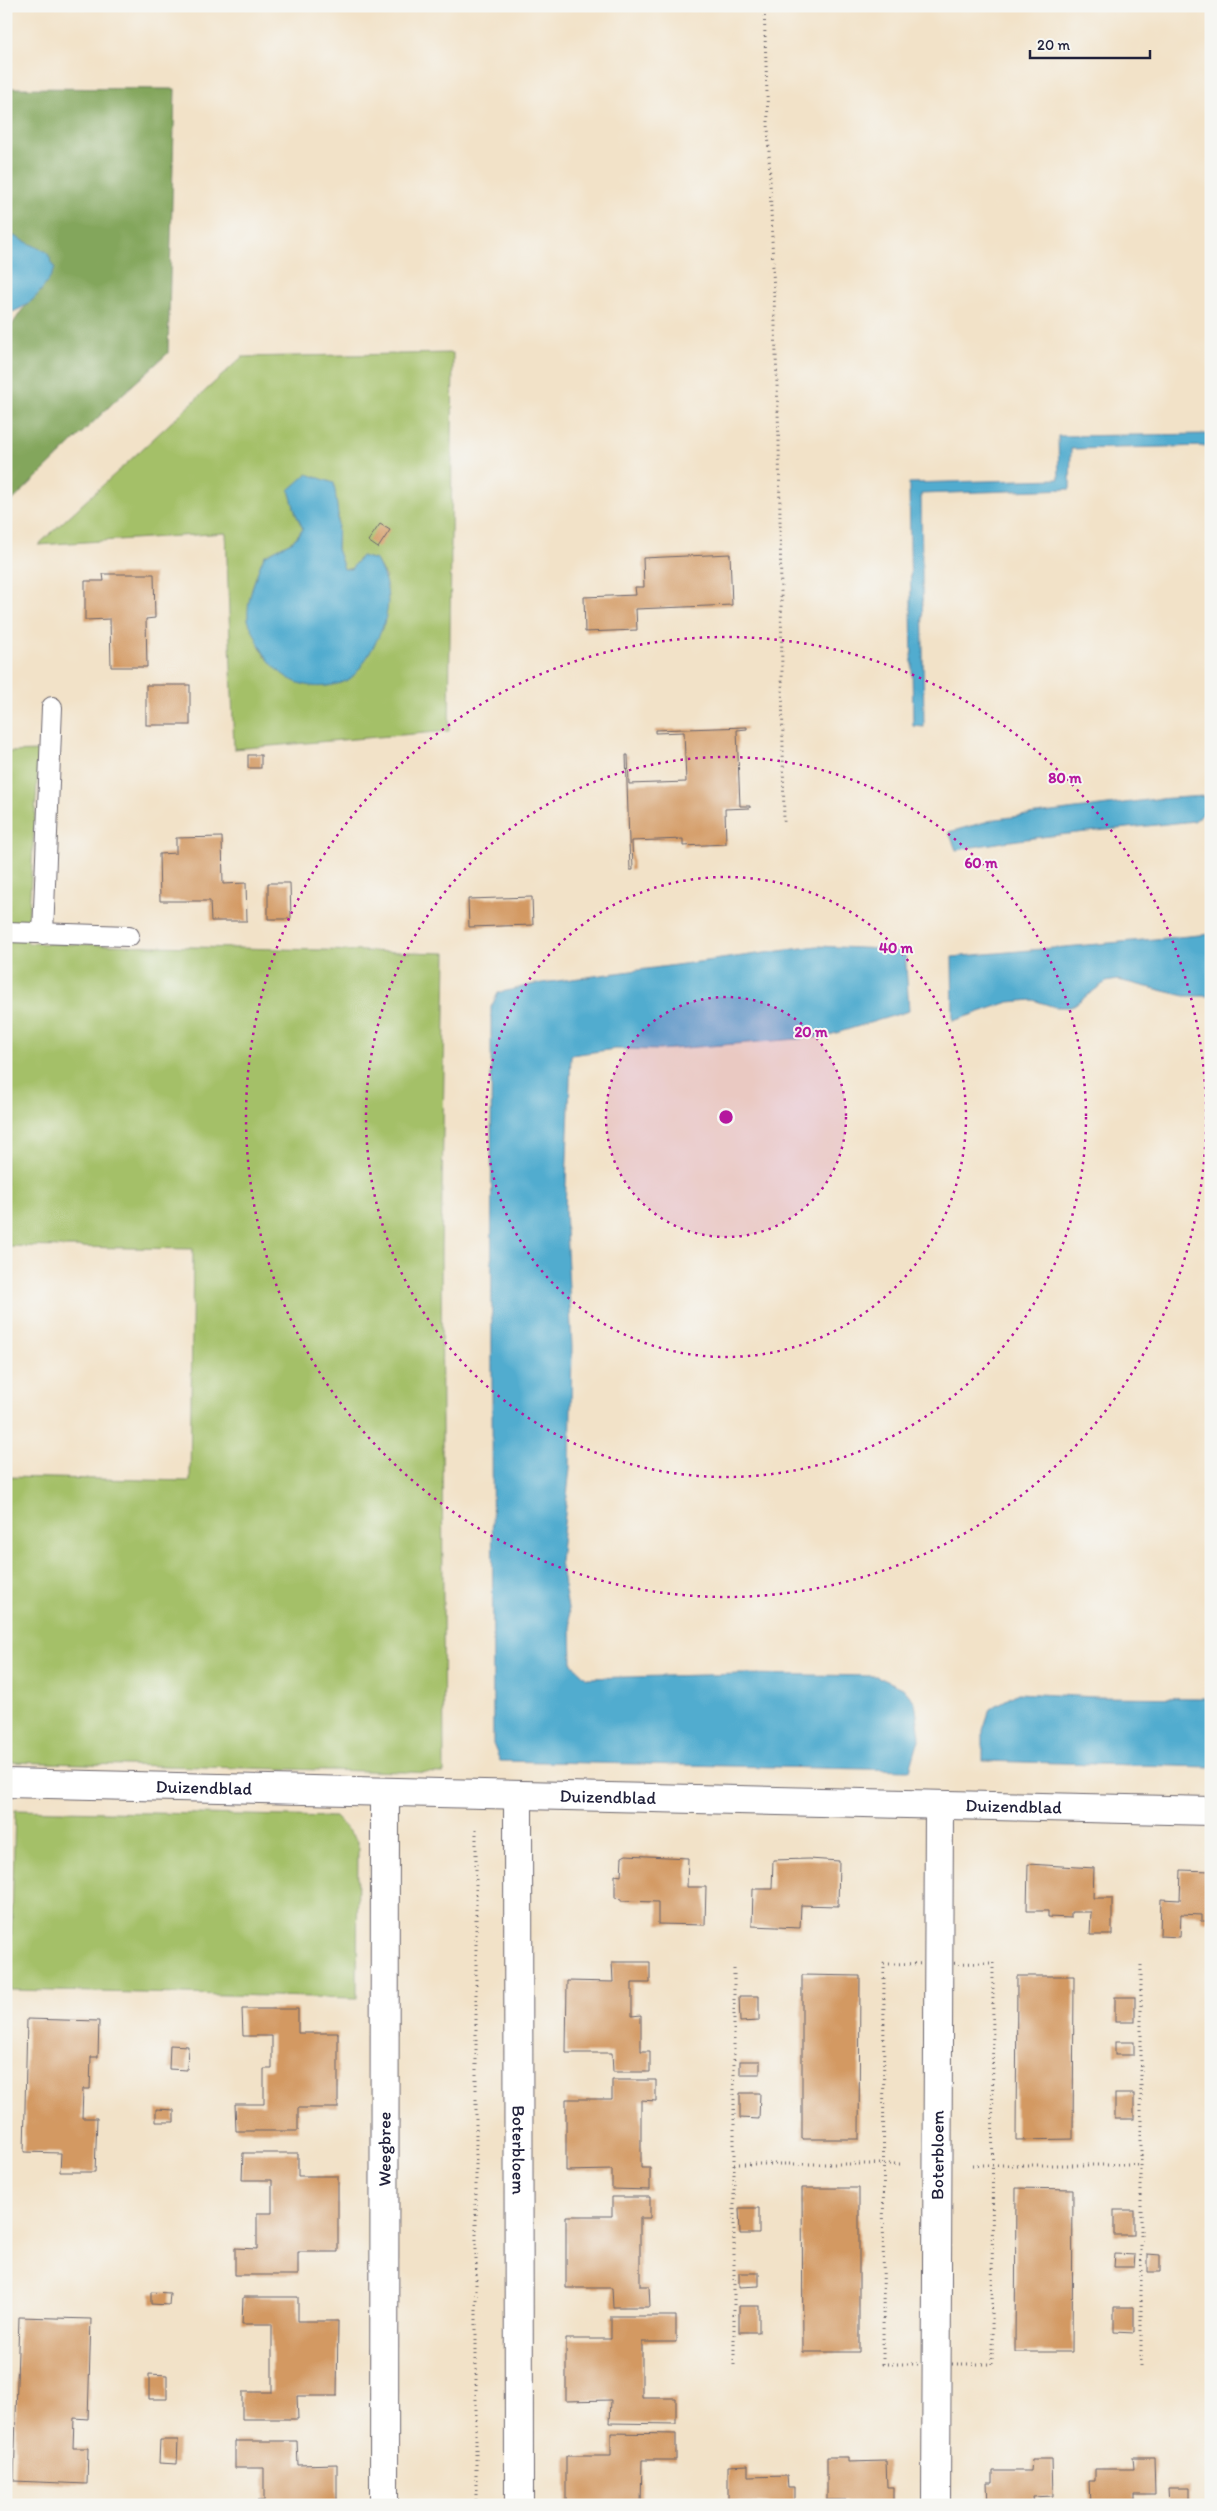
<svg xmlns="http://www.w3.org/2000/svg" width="1217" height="2511" font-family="Itim,sans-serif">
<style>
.green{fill:#a4c067;stroke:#637151;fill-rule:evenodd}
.forest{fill:#83a65c;stroke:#52644c}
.water{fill:#51accf;stroke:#3a6785}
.building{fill:#d39962}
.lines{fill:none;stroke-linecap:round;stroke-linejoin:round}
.service-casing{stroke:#6b656c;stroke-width:22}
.minor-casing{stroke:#6b656c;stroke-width:30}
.path{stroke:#6b656c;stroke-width:3;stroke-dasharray:1 4;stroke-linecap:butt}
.service{stroke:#fff;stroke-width:20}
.minor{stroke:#fff;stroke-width:28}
.ring{fill:none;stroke:#b5179e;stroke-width:2.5;stroke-dasharray:2.5 5}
.labels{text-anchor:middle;stroke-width:4;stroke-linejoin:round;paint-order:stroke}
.street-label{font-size:18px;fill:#22223b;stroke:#f6f6f2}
.centre{fill:#b5179e;stroke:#f6f6f2;stroke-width:2.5}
.ring-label{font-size:15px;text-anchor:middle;font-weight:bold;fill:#b5179e;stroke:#f6f6f2;stroke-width:4;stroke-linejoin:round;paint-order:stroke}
</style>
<rect width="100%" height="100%" fill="#f6f6f2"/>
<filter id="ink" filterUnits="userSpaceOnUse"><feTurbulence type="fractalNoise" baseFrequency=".02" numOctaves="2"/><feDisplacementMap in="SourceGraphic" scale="10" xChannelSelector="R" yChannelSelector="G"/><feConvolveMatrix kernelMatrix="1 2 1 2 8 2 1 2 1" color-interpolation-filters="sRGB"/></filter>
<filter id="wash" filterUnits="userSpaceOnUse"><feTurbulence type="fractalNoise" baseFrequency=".0096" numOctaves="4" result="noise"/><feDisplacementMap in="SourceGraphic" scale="20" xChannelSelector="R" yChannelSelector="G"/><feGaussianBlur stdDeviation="1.12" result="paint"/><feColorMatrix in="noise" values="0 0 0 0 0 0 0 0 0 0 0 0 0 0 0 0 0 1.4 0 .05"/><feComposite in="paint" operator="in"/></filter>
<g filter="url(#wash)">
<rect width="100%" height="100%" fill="#f2e2c8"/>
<g class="green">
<path d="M453 353 449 731 234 749 226 533 38 545 242 357ZM296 514H338L337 549 344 569H351L361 556 376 560 386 578 265 657 248 619 253 585 264 556 293 541 303 529Z"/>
<polygon points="39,751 27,943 446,953 441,1251 444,1773 6,1762 6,1477 190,1481 193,1249 6,1246 6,752"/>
<polygon points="15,1810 335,1817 358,1841 357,1998 10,1990"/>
</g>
<polygon class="forest" points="6,88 175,89 168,353 114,402 6,507 6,329 10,328 22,310 42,290 14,236 6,238"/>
<g class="water">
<path d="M14 236 47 252 55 269C42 291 32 307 6 314V238Z"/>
<polygon points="1211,434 1211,446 1071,449 1070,489 921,494 924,727 913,726 909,483 1059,479 1058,436"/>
<path d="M307 474 334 483 338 514 337 549 344 569H351L361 556 376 560C397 597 388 624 366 659 361 667 354 678 346 681 306 697 273 677 257 640 255 634 249 625 248 619 246 600 257 573 264 556L293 541 303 529 296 514 289 490Z"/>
<path d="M1205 796C1206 809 1206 814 1194 821 1115 830 1034 835 956 850L949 832 996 819 1156 799Z"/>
<polygon points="1211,934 1211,996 1185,996 1118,980 1106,982 1071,1007 1055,1007 1033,1000 1009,1002 953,1021 952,957"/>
<polygon points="817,946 905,950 909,1011 823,1037 659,1050 615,1049 571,1055 565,1210 572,1347 570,1468 560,1561 571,1627 572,1664 587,1678 741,1674 876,1676 903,1688 915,1702 920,1736 910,1770 500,1761 493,1744 491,1007 498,993 535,984"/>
<polygon points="1018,1693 1096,1697 1211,1698 1211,1767 983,1761 983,1730 990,1709"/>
</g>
<g id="blocks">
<g class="building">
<polygon points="380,524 390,530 378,548 368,541"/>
<polygon points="730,554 732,605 636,609 637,630 585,632 584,597 636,595 635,587 644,587 643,558"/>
<polygon points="103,574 154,574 155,618 146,619 147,667 111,667 110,619 85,620 85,581 104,581"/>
<rect x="146" y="685" width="44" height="40"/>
<polygon points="747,727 747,729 737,730 740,806 750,806 750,808 725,809 726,844 683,846 683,839 632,841 633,870 630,870 626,755 628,755 629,784 686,782 684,732 655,733 655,730"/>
<rect x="248" y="755" width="13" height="13"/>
<polygon points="222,837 223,884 246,883 247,921 211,921 210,901 160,901 159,854 176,853 176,838"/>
<polygon points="268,883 290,883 291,919 268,919"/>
<polygon points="532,897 533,925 469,927 468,899"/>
<polygon points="626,1855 688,1858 687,1887 706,1887 705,1925 658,1924 658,1902 621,1901 621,1899 615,1898 615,1875 621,1876 622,1857"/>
<polygon points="809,1859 839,1861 838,1906 801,1905 800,1928 752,1926 753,1889 772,1889 773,1860"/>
<polygon points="1028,1864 1094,1868 1093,1898 1112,1898 1112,1935 1090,1935 1091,1912 1071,1912 1071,1918 1048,1917 1048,1911 1027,1911"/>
<polygon points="1181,1870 1211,1871 1211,1921 1201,1921 1201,1915 1181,1914 1180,1937 1160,1936 1161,1899 1180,1900"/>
<polygon points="612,1962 650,1962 650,1983 632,1983 632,2016 641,2015 641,2051 650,2051 650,2072 613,2072 612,2053 566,2053 567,1981 613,1982"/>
<polygon points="802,1975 860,1976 859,2139 802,2139"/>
<polygon points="1017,1976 1074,1976 1073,2139 1016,2140"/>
<polygon points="739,1996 759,1996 759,2021 740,2022"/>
<rect x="1115" y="1997" width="20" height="25"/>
<polygon points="242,2009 298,2009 298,2033 338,2033 338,2108 298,2108 298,2131 236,2131 235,2104 264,2104 264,2069 272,2069 272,2036 243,2036"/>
<polygon points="27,2019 99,2021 98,2057 91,2057 90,2089 83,2089 82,2118 97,2118 95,2172 60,2172 61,2153 24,2152"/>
<rect x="1115" y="2042" width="19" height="13"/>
<polygon points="170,2045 188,2046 187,2070 169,2069"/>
<rect x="740" y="2061" width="20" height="13"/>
<polygon points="612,2080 656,2080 656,2101 641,2100 641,2168 650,2168 650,2190 612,2189 612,2170 566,2171 566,2099 612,2099"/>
<polygon points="740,2093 760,2093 759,2119 740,2118"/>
<rect x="1115" y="2094" width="19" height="25"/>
<polygon points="156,2109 174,2110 174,2122 156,2122"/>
<polygon points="243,2153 298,2153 298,2176 338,2176 338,2252 298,2252 298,2275 235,2275 235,2248 257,2249 257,2213 272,2213 272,2180 242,2180"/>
<polygon points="802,2188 859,2188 859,2352 803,2352"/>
<polygon points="1016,2188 1073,2189 1072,2352 1015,2352"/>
<polygon points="612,2197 650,2197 650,2218 640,2218 640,2286 649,2286 650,2307 613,2307 612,2288 566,2288 566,2216 612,2216"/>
<polygon points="739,2208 759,2208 759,2234 740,2234"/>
<rect x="1114" y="2210" width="20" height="25"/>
<polygon points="1115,2254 1135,2255 1134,2267 1114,2267"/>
<polygon points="1148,2254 1160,2255 1160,2272 1148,2272"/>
<polygon points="739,2273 759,2273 759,2286 739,2287"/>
<polygon points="151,2292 170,2293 169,2305 151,2304"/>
<polygon points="243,2297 298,2297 298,2321 338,2321 337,2396 297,2396 298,2419 242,2419 242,2392 272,2392 272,2324 242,2324"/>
<rect x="739" y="2306" width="20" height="26"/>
<polygon points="1114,2307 1134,2307 1134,2333 1114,2332"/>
<polygon points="611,2316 676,2316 676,2342 642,2342 642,2398 676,2398 676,2424 610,2423 611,2400 566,2401 566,2339 611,2339"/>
<polygon points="19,2317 91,2319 88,2419 74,2418 73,2448 88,2448 87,2484 14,2481"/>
<polygon points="149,2374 167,2375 167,2399 149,2399"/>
<polygon points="611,2433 676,2434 676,2460 642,2460 641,2505 566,2505 566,2456 611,2456"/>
<polygon points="160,2440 178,2440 177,2464 159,2463"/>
<polygon points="235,2441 297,2441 298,2465 337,2464 337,2505 257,2505 257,2501 264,2501 264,2468 235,2468"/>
<polygon points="827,2457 848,2457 848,2462 886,2461 887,2487 893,2487 893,2505 846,2505 846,2500 827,2500"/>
<polygon points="1133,2457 1154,2457 1155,2495 1135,2495 1135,2505 1090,2505 1089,2481 1095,2481 1095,2469 1134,2469"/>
<polygon points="1032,2459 1052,2459 1053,2496 1033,2497 1034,2505 988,2505 987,2483 993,2483 993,2471 1031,2471"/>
<polygon points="748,2465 748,2477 787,2476 788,2487 794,2487 794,2505 728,2502 728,2466"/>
<polygon points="1168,2488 1189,2488 1189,2505 1169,2505"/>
</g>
</g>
</g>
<g filter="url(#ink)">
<use href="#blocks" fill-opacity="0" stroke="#6b656c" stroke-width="1"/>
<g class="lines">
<g class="service-casing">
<g id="service">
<polyline points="6,932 129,936"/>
<polyline points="43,934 52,707"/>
</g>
</g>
<g class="minor-casing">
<g id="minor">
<path id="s1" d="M6 1783 1211 1811"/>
<path id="s2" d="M518 1795 519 2505"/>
<path id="s3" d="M384 2505 385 1792"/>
<path id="s4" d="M936 2505 939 1805"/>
</g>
</g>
<g class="path">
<polyline points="764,6 779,442 784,825"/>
<polyline points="476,1829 476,2505"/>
<polygon points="993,1963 992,2364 883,2364 884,1964"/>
<polyline points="734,2164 903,2164"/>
<polyline points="972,2165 1141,2165"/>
<polyline points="734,2365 734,1965"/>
<polyline points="1141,2366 1141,1963"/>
</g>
<use href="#service" class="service"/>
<use href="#minor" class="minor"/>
</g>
</g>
<circle cx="726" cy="1117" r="120" fill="#b5179e" fill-opacity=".12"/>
<g class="ring">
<circle cx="726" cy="1117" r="120"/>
<circle cx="726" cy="1117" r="240"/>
<circle cx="726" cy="1117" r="360"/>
<circle cx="726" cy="1117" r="480"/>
</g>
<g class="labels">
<g class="street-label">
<text dy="6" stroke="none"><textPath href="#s1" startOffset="198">Duizendblad</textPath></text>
<text dy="6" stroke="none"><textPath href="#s1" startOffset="602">Duizendblad</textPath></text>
<text dy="6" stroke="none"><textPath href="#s1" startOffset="1008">Duizendblad</textPath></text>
<text dy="6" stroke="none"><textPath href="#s3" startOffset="356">Weegbree</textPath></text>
<text dy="6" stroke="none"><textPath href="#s2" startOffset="355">Boterbloem</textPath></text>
<text dy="6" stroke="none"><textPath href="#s4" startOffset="350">Boterbloem</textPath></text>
</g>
</g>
<circle cx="726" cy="1117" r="8" class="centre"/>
<g class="ring-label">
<text x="1065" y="783">80 m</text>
<text x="981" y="868">60 m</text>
<text x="896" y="953">40 m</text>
<text x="811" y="1037">20 m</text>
</g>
<rect width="1217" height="2511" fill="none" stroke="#f6f6f2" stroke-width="25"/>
<path d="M1030 50v8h120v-8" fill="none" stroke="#22223b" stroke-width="2.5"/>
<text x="1037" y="50" font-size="15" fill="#22223b" stroke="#f6f6f2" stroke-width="4" paint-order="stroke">20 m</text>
</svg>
